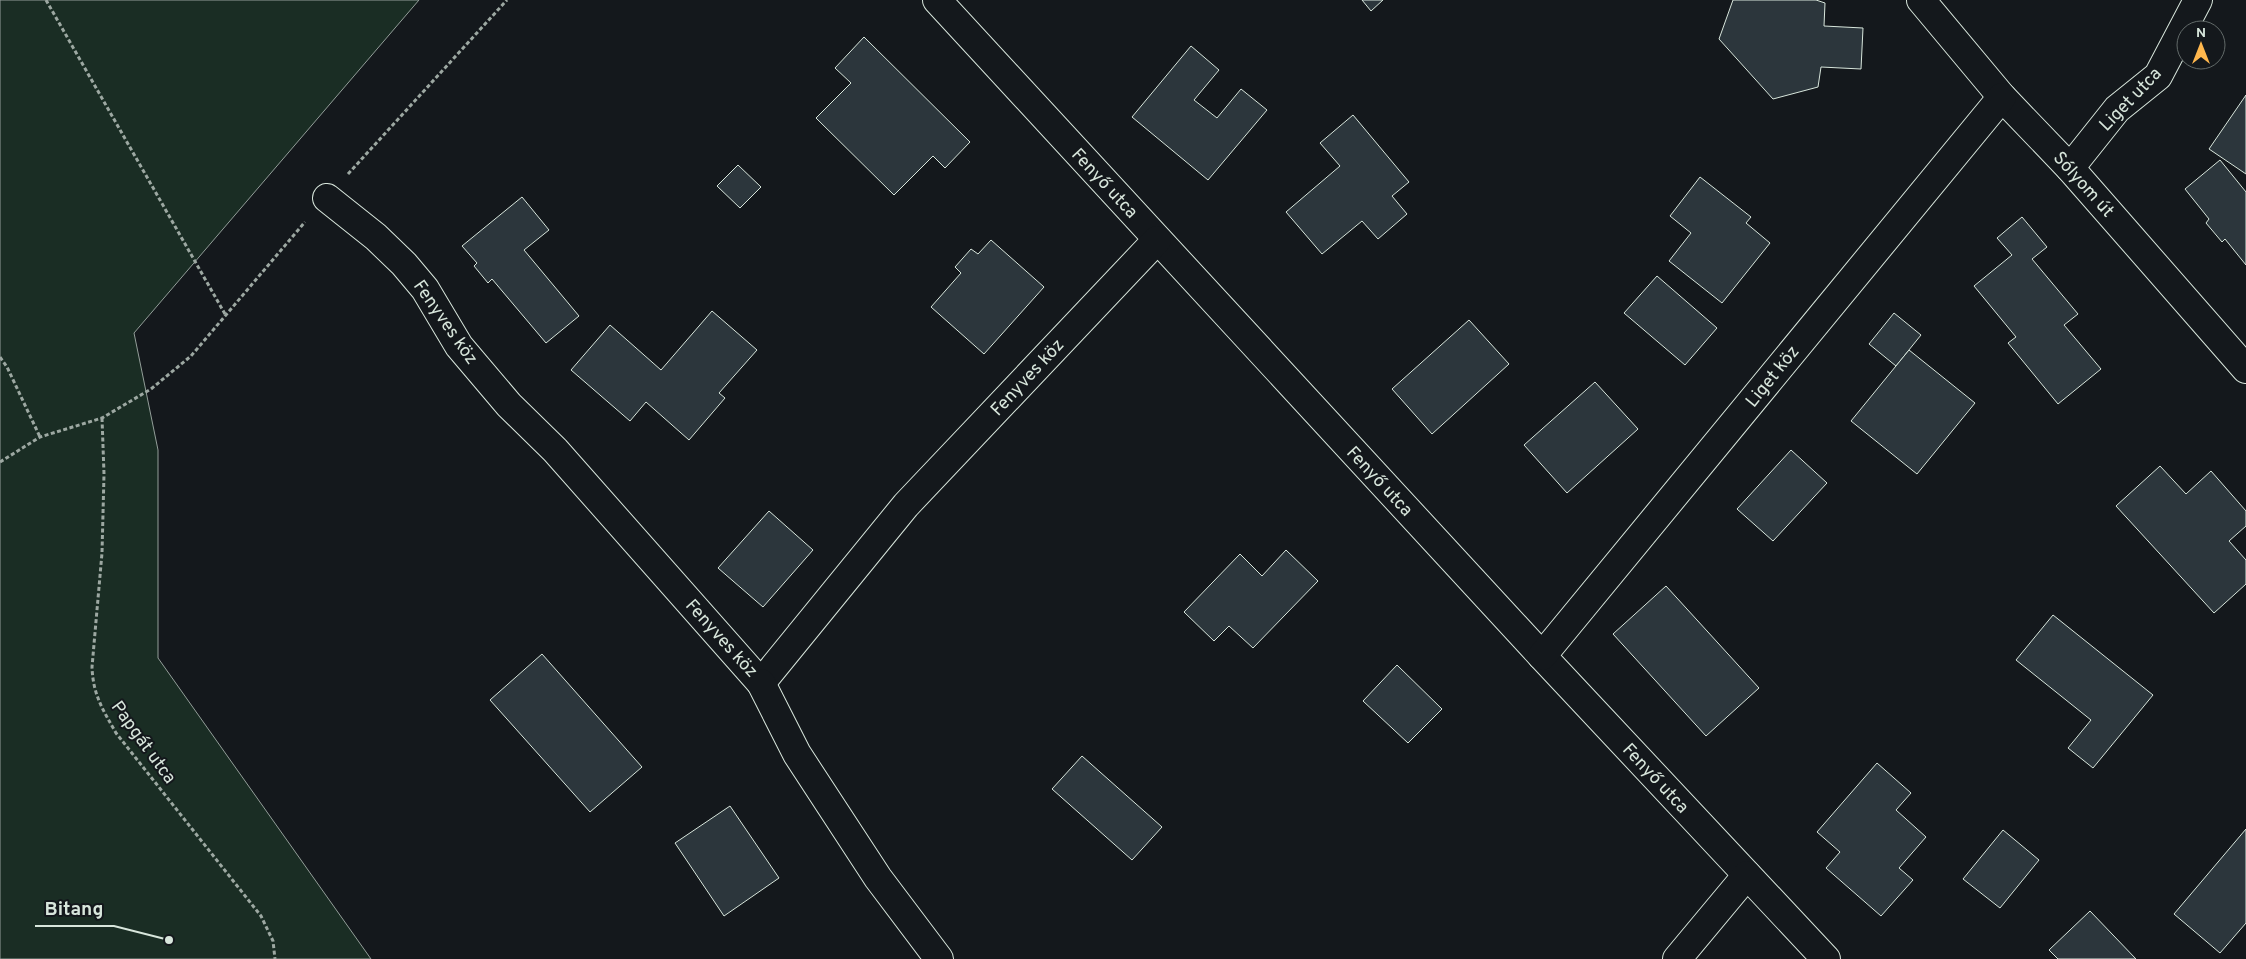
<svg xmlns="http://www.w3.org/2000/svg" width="2246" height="959" font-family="Overpass,sans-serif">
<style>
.green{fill:#1a2d24;stroke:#939e99}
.building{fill:#2c363c;stroke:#d8e6dc}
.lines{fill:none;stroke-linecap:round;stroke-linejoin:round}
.street-casing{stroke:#d8e6dc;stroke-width:30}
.path{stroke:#9da8a2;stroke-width:3;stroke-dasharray:4 2.5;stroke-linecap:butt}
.street{stroke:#14181c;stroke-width:28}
.labels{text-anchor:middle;stroke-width:4;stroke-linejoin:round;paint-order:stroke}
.street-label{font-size:18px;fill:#d8e6dc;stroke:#14181c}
.leader{fill:none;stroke:#d8e6dc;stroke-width:2}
.callout-dot{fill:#d8e6dc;stroke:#14181c;stroke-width:2}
.callout-label{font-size:19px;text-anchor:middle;font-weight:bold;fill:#d8e6dc;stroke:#14181c;stroke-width:4;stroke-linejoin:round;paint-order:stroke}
</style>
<rect width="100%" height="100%" fill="#14181c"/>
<polygon class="green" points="0,0 419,0 134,333 158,450 158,658 371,959 0,959"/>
<g class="building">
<polygon points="1362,0 1383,0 1371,11"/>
<polygon points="1733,0 1816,0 1825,3 1824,26 1863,28 1861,69 1821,67 1818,87 1773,99 1719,39"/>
<polygon points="864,37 970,142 945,168 933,156 894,195 816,118 851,83 835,68"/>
<polygon points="1191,46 1219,70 1194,100 1217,118 1241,89 1267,110 1208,180 1132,117"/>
<polygon points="2246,95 2246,174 2209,149"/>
<polygon points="1353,115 1409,182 1392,196 1407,214 1378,239 1362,221 1322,254 1286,212 1340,166 1320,143"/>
<polygon points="2220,160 2246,192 2246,265 2225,239 2222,242 2206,223 2209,219 2185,189"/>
<polygon points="738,165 761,187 740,208 717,186"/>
<polygon points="1700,177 1751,217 1746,223 1770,243 1722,303 1669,261 1691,233 1670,216"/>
<polygon points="522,197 549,230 524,250 579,316 546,343 492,279 488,283 474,266 477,263 462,246"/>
<polygon points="2022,217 2047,247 2032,259 2078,314 2064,325 2101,369 2058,404 2008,343 2016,337 1974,286 2012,255 1997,238"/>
<polygon points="991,240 1044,287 984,354 931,307 961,273 955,267 971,249 978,254"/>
<polygon points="1657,276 1717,328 1685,365 1624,313"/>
<polygon points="712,311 757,350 719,393 725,398 689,440 646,402 630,421 571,370 610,325 661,370"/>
<polygon points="1894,313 1921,335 1896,366 1869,344"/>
<polygon points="1469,320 1509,364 1432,434 1392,389"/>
<polygon points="1909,350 1975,403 1917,474 1851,421"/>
<polygon points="1595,382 1638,429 1567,493 1524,445"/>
<polygon points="1791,450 1827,483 1773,541 1737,509"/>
<polygon points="2160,466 2186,494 2211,471 2246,511 2246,526 2229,541 2246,560 2246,584 2214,613 2116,506"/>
<polygon points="769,511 813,550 763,607 718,568"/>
<polygon points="1286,550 1318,581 1253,648 1229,626 1214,641 1184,612 1240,554 1262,576"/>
<polygon points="1666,586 1759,688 1706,736 1613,634"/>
<polygon points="2053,615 2153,695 2093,768 2068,748 2091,720 2016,660"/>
<polygon points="542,654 642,767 590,812 490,700"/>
<polygon points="1397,665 1442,709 1408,743 1363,701"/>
<polygon points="1082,756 1162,827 1132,860 1052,789"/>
<polygon points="1877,763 1911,793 1896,810 1926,837 1899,868 1913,880 1881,916 1826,868 1840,852 1817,832"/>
<polygon points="730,806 779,878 724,916 675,843"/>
<polygon points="2246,829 2246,923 2220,953 2174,914"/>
<polygon points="2003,830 2039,860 2000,908 1963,879"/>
<polygon points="2090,911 2136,959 2058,959 2049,950"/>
</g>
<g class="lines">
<g class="street-casing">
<g id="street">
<polyline points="937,0 1542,656 1826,959"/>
<polyline points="1921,0 2002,97 2070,168 2246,369"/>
<polyline points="2070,168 2117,109 2158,76 2198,0"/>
<polyline points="327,198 376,237 404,264 425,289 459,346 509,405 555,450 761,683 906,505 1157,240"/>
<polyline points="1542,656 2002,97"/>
<polyline points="761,683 797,754 878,878 939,959"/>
<polyline points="1677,959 1747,875"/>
</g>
</g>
<g class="path">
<polyline points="46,0 225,314"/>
<polyline points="348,174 507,0"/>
<polyline points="0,357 7,367 40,437"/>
<path d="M102 418 104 474 102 553 92 667C93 695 103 710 116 733L261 916 273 941 275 959"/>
<polyline points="0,462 40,437 102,418 151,389 191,356 305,222"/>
</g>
<use href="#street" class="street"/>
</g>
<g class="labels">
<g class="street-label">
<text transform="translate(2130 99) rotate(-46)" y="6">Liget utca</text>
<text transform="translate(1105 183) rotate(47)" y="6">Fenyő utca</text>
<text transform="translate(2084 184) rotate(48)" y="6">Sólyom út</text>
<text transform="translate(446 322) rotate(55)" y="6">Fenyves köz</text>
<text transform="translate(1772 376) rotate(-51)" y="6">Liget köz</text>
<text transform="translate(1027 377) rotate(-47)" y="6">Fenyves köz</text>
<text transform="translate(1380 481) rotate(47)" y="6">Fenyő utca</text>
<text transform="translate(722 638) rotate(48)" y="6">Fenyves köz</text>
<text transform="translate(144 742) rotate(54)" y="6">Papgát utca</text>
<text transform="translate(1656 778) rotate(47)" y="6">Fenyő utca</text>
</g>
</g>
<path class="leader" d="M169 940L114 926H35"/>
<circle class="callout-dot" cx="169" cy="940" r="5"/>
<g class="callout-label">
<text x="74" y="915">Bitang</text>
</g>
<g transform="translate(2201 45)"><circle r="24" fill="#14181c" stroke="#626a69"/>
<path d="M0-4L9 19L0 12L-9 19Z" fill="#ffb74d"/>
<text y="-8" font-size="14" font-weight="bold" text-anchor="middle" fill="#d8e6dc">N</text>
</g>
</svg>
